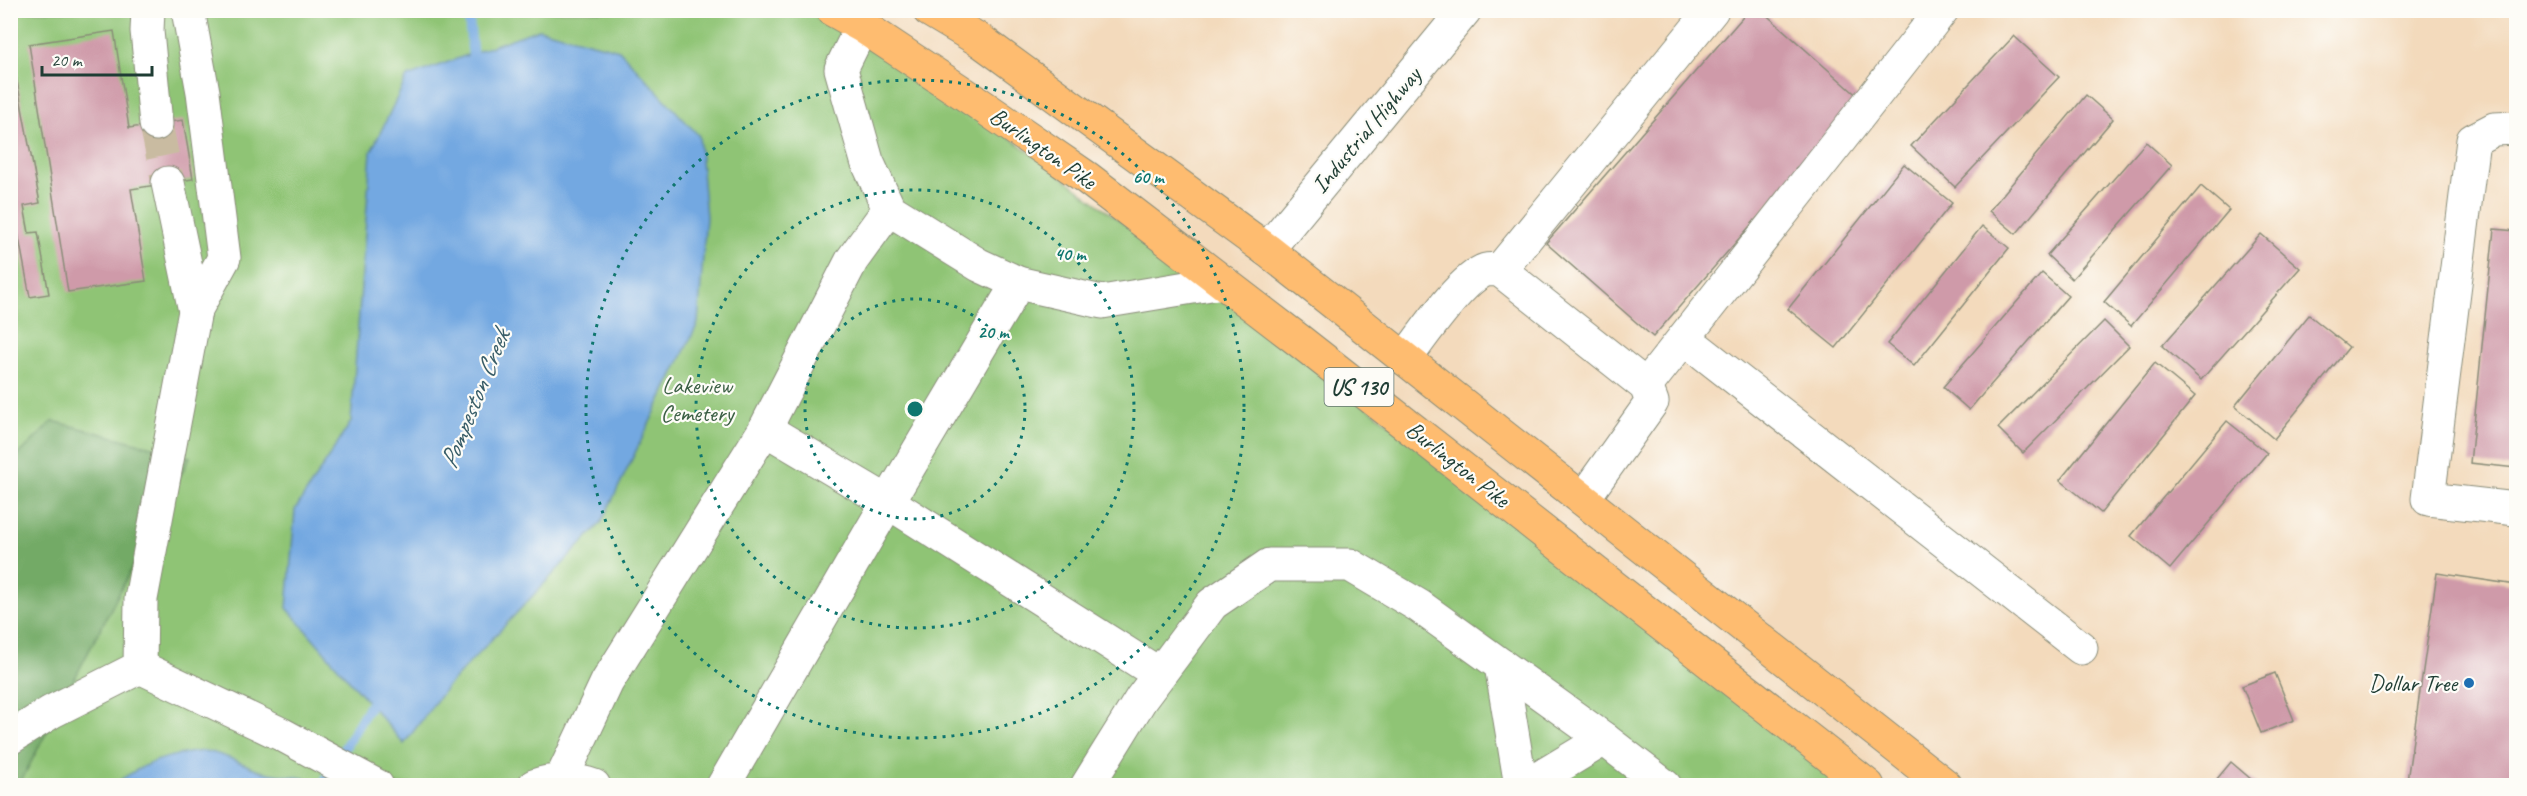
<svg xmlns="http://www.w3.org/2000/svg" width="2527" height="796" font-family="Caveat,sans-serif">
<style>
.green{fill:#8fc475;stroke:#578054;stroke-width:1.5}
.forest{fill:#73aa66;stroke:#49744d;stroke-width:1.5}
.water{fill:#73a8e1;stroke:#49728a;stroke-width:1.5}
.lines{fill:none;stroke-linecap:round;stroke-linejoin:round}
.stream{stroke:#73a8e1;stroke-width:10}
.building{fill:#cf9aa9}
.minor-tunnel{stroke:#c9bba1;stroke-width:33;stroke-dasharray:33 16;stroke-linecap:butt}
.minor-casing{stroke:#898c78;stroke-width:35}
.highway-casing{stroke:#898c78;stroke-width:35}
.minor{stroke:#fff;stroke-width:33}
.highway{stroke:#febc70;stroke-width:33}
.ring{fill:none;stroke:#0f766e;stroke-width:3;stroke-dasharray:3 6}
.poi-dot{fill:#1f6fb2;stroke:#fdfcf7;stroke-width:2}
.labels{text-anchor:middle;stroke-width:4.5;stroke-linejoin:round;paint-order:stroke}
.shield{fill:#fdfcf7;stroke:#62766e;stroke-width:1.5}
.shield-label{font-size:22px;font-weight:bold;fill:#1f3d34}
.street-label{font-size:24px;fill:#1f3d34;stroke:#fdfcf7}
.park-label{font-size:24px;fill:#3b5f44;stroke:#fdfcf7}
.poi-label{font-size:24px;fill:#1f3d34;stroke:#fdfcf7;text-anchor:end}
.water-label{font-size:26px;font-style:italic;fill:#385d68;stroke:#fdfcf7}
.centre{fill:#0f766e;stroke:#fdfcf7;stroke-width:3}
.ring-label{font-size:18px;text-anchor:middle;font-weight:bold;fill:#0f766e;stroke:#fdfcf7;stroke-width:4.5;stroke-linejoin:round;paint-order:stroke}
</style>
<rect width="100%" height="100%" fill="#fdfcf7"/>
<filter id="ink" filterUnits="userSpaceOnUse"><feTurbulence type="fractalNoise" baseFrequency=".0167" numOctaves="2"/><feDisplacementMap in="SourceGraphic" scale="12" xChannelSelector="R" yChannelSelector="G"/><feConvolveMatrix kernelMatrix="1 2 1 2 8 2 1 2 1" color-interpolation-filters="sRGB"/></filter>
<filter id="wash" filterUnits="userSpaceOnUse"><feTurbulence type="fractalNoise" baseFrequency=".008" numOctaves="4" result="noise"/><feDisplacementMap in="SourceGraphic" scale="24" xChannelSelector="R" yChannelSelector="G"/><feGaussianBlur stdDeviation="1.35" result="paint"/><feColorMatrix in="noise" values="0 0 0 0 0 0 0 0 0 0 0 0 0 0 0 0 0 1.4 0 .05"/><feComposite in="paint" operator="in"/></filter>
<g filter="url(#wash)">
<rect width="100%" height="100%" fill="#f3dabc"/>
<polygon class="green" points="11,11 800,11 862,26 1868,785 19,785 168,498 20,453 11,462"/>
<polygon class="forest" points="53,421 190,457 19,785 11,786 11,462"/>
<g class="water">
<polygon points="539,29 619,50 699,136 706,217 698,323 601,523 445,689 404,744 287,608 295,510 351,422 371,152 407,77"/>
<path d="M206 751C227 755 244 765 264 772 283 777 307 775 324 785H113C142 764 169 753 206 751Z"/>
</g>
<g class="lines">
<g class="stream">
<polyline points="468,10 474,67"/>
<polyline points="322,786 377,693"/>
</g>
</g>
<g id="blocks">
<g class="building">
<polygon points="1749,10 1761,10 1861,99 1653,337 1546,243"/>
<polygon points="114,31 129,128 183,120 193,179 131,189 146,281 68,292 29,44"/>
<polygon points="2014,36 2059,77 1955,187 1911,146"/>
<polygon points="10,44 40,203 24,206 29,233 38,232 49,294 30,297 10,190"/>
<polygon points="2086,95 2113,119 2016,234 1989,211"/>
<polygon points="2146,142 2172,165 2072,279 2047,255"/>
<polygon points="1904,164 1952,203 1836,348 1788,309"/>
<polygon points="2201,186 2229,210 2131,326 2104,302"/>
<polygon points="1982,226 2009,248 1914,366 1887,344"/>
<polygon points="2494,229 2516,231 2516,468 2470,463"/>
<polygon points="2261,234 2300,268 2201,380 2162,346"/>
<polygon points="2042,273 2068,296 1969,410 1943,387"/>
<polygon points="2309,315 2349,347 2274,439 2235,406"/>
<polygon points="2104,321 2129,346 2023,453 1998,428"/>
<polygon points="2155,363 2195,396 2101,513 2060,480"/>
<polygon points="2227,421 2267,453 2170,569 2131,536"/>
<polygon points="2437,573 2516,585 2516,786 2434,786 2407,781"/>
<polygon points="2275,673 2294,720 2261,733 2242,686"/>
<polygon points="2231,762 2259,786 2211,786"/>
</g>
</g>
</g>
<g filter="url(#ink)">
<use href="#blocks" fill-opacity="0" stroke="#898c78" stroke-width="1.5"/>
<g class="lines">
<polyline class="minor-tunnel" points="156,124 168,183"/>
<g class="minor-casing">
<g id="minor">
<polyline points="148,10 147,31 156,124"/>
<polyline points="188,10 203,92 224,258 195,311"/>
<polyline points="862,26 841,69 867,161 889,209 979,265 1018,283 1102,302 1223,282"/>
<polyline points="2516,128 2494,129 2473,140 2428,499 2516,509"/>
<polyline points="889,209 852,260 765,429 888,502 1018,283"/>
<polyline points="1267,250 1465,10"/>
<polyline points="1500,270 1712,10"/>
<polyline points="1684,338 2081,648"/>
<path d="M1405 359C1421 338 1461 278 1486 270 1490 269 1496 270 1500 270L1646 386 1652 402 1583 499"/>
<polyline points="1646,386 1942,10"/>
<polyline points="1501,665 1521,786"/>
<polyline points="140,667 281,734 377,786"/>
<polyline points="10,738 51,712 140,667 141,599 195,311 168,183"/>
<polyline points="560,782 607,682 765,429"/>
<path d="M534 786C552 779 576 779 594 786"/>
<polyline points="723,786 888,502 1159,674"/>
<polyline points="1087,786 1141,699 1212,604 1269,565 1350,565 1419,606 1604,739"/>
<polyline points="1526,786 1604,739 1665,786"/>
</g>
</g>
<g class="highway-casing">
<g id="highway">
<polyline points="833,10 862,26 975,101 1087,178 1297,339 1868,786"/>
<polyline points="929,10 981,41 1267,250 1946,786"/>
</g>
</g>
<use href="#minor" class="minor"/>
<use href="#highway" class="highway"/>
</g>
</g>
<g class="ring">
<circle cx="915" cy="409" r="110"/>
<circle cx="915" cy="409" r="219"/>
<circle cx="915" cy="409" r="329"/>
</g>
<circle class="poi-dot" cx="2469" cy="683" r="6"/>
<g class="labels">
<rect class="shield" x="1324.5" y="368" width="69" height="38" rx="4.5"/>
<g class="shield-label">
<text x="1359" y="395">US 130</text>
</g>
<g class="street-label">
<text transform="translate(1366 130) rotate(-50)" y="8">Industrial Highway</text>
<text transform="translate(1043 148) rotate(35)" y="8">Burlington Pike</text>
<text transform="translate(1458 464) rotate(38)" y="8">Burlington Pike</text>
</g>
<g class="park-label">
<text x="697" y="393">Lakeview<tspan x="697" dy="28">Cemetery</tspan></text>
</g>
<g class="poi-label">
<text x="2457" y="691">Dollar Tree</text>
</g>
<g class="water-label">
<text transform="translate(474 399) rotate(-68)" y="9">Pompeston Creek</text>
</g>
</g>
<circle cx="915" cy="409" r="9" class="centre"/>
<g class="ring-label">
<text x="1148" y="183">60 m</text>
<text x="1070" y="260">40 m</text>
<text x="993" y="338">20 m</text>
</g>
<rect width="2527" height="796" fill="none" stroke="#fdfcf7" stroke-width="36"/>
<path d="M42 66v9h110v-9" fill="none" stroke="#1f3d34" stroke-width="3"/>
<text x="51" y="66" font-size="18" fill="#1f3d34" stroke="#fdfcf7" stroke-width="4.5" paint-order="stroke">20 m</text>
</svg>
